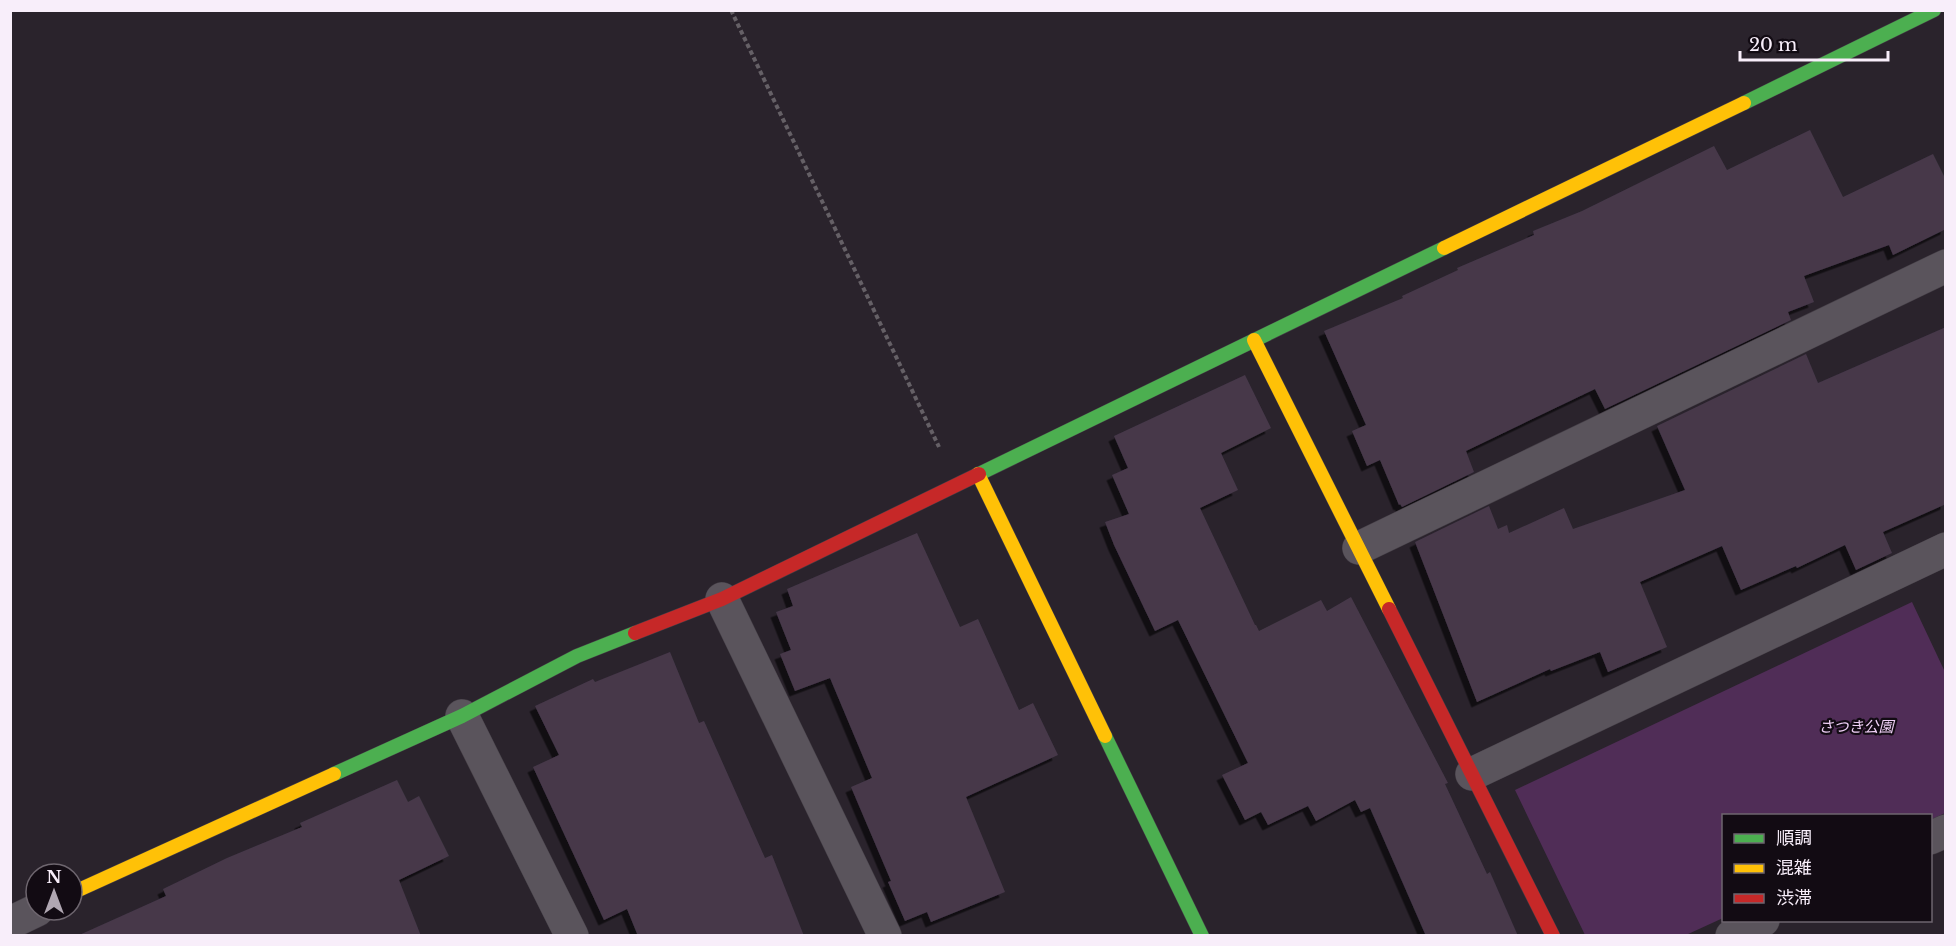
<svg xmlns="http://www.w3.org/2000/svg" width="1956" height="946" font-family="'Libre Baskerville','Noto Sans JP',serif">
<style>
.green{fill:#502d57}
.building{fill:#46384a;filter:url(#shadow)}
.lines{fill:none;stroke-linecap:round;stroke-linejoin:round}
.street-casing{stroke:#443e46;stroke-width:34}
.fast-casing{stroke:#443e46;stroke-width:15}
.slow-casing{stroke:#443e46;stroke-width:15}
.jam-casing{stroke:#443e46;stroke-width:15}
.path{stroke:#656066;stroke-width:4;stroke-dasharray:4.5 3;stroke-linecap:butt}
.street{stroke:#5a545c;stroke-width:33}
.fast{stroke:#4caf50;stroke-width:14}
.slow{stroke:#ffc107;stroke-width:14}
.jam{stroke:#c62828;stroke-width:14}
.labels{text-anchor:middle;stroke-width:4.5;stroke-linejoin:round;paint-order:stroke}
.park-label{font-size:15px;font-style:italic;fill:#eecff5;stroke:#120b13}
</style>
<defs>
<filter id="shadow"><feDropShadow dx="-5.5" dy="5.5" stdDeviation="0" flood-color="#0009"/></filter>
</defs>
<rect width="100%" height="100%" fill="#2a232c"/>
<polygon class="green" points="1912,602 1945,672 1945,813 1931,820 1930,816 1724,816 1723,918 1686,935 1585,935 1515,790"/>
<g class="building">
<polygon points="1810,130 1843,197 1933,154 1946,180 1946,229 1893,255 1889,245 1804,276 1814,302 1788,312 1791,320 1605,409 1595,389 1466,451 1474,472 1402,507 1400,504 1399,505 1380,460 1367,466 1352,431 1366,425 1324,331 1403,298 1402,296 1458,270 1457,268 1534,235 1533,231 1582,211 1714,146 1727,170"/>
<polygon points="1946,327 1946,504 1883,532 1892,553 1856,570 1845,545 1797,568 1796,566 1741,590 1722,546 1640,582 1667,647 1608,672 1600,652 1551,671 1550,669 1477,702 1415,542 1489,506 1498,529 1507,525 1509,533 1564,508 1573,529 1685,490 1657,426 1806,354 1818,383"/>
<polygon points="1245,375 1271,428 1221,453 1238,490 1200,508 1255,625 1256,625 1259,631 1321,600 1327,611 1351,597 1448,783 1445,784 1487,874 1490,872 1518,936 1426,936 1370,808 1361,812 1355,800 1316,821 1308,806 1268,825 1261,812 1245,820 1222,775 1248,763 1178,620 1155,631 1114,545 1105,522 1129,514 1112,475 1128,468 1114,436"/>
<polygon points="917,533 960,627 978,619 1019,710 1033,703 1058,755 966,797 1005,892 931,922 927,912 905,921 888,882 891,881 851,787 872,778 830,678 795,691 780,654 791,650 776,612 793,606 787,589"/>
<polygon points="670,652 699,723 704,721 765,858 772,855 804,936 638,936 627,909 604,920 533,767 559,755 535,706 593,679 595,682"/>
<polygon points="397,780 408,802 419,796 449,856 399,880 421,936 77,936 166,896 163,889 227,858 302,827 300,823"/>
</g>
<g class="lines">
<g class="street-casing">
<g id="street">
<polyline points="1359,548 1946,266"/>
<polyline points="722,599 885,936"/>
<polyline points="462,716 572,936"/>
<polyline points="1472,774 1946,549"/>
<polyline points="1930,838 1946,831"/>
<polyline points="10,923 37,910"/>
<polyline points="1732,936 1763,920"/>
</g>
</g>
<g class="fast-casing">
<g id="fast">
<polyline points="1744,103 1934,10"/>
<polyline points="979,474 1444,248"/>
<polyline points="1105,736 1202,936"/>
<polyline points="334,774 462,716 577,656 635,633"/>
</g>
</g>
<g class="slow-casing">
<g id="slow">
<polyline points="1444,248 1744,103"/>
<polyline points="1254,340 1389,609"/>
<polyline points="978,474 1105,736"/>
<polyline points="72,893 334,774"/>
</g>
</g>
<g class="jam-casing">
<g id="jam">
<polyline points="1389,609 1553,936"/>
<polyline points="635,633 722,599 979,474"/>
</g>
</g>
<polyline class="path" points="731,10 939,447"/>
<use href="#street" class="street"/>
<use href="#fast" class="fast"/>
<use href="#slow" class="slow"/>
<use href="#jam" class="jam"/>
</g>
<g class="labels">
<g class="park-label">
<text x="1856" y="732">さつき公園</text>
</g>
</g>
<rect width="1956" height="946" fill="none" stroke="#f8eefa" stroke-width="24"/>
<rect x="1722" y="814" width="210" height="108" fill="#120b13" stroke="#6e666f" stroke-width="1.5"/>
<rect x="1734" y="834" width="30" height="9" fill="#4caf50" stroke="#6e666f" stroke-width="1.5"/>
<text x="1776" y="844" font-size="18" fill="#f8eefa">順調</text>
<rect x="1734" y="864" width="30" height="9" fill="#ffc107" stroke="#6e666f" stroke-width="1.5"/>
<text x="1776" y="874" font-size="18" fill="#f8eefa">混雑</text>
<rect x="1734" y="894" width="30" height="9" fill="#c62828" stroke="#6e666f" stroke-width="1.5"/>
<text x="1776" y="904" font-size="18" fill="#f8eefa">渋滞</text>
<g transform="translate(54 892)"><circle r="28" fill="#120b13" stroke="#6e666f" stroke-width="1.5"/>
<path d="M0-4.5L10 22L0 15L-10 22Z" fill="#b0a7b2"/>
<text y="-9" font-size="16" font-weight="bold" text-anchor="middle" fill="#f8eefa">N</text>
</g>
<path d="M1740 51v9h148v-9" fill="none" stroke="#f8eefa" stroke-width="3"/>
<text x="1749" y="51" font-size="18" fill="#f8eefa" stroke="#120b13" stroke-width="4.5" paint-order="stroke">20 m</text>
</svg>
